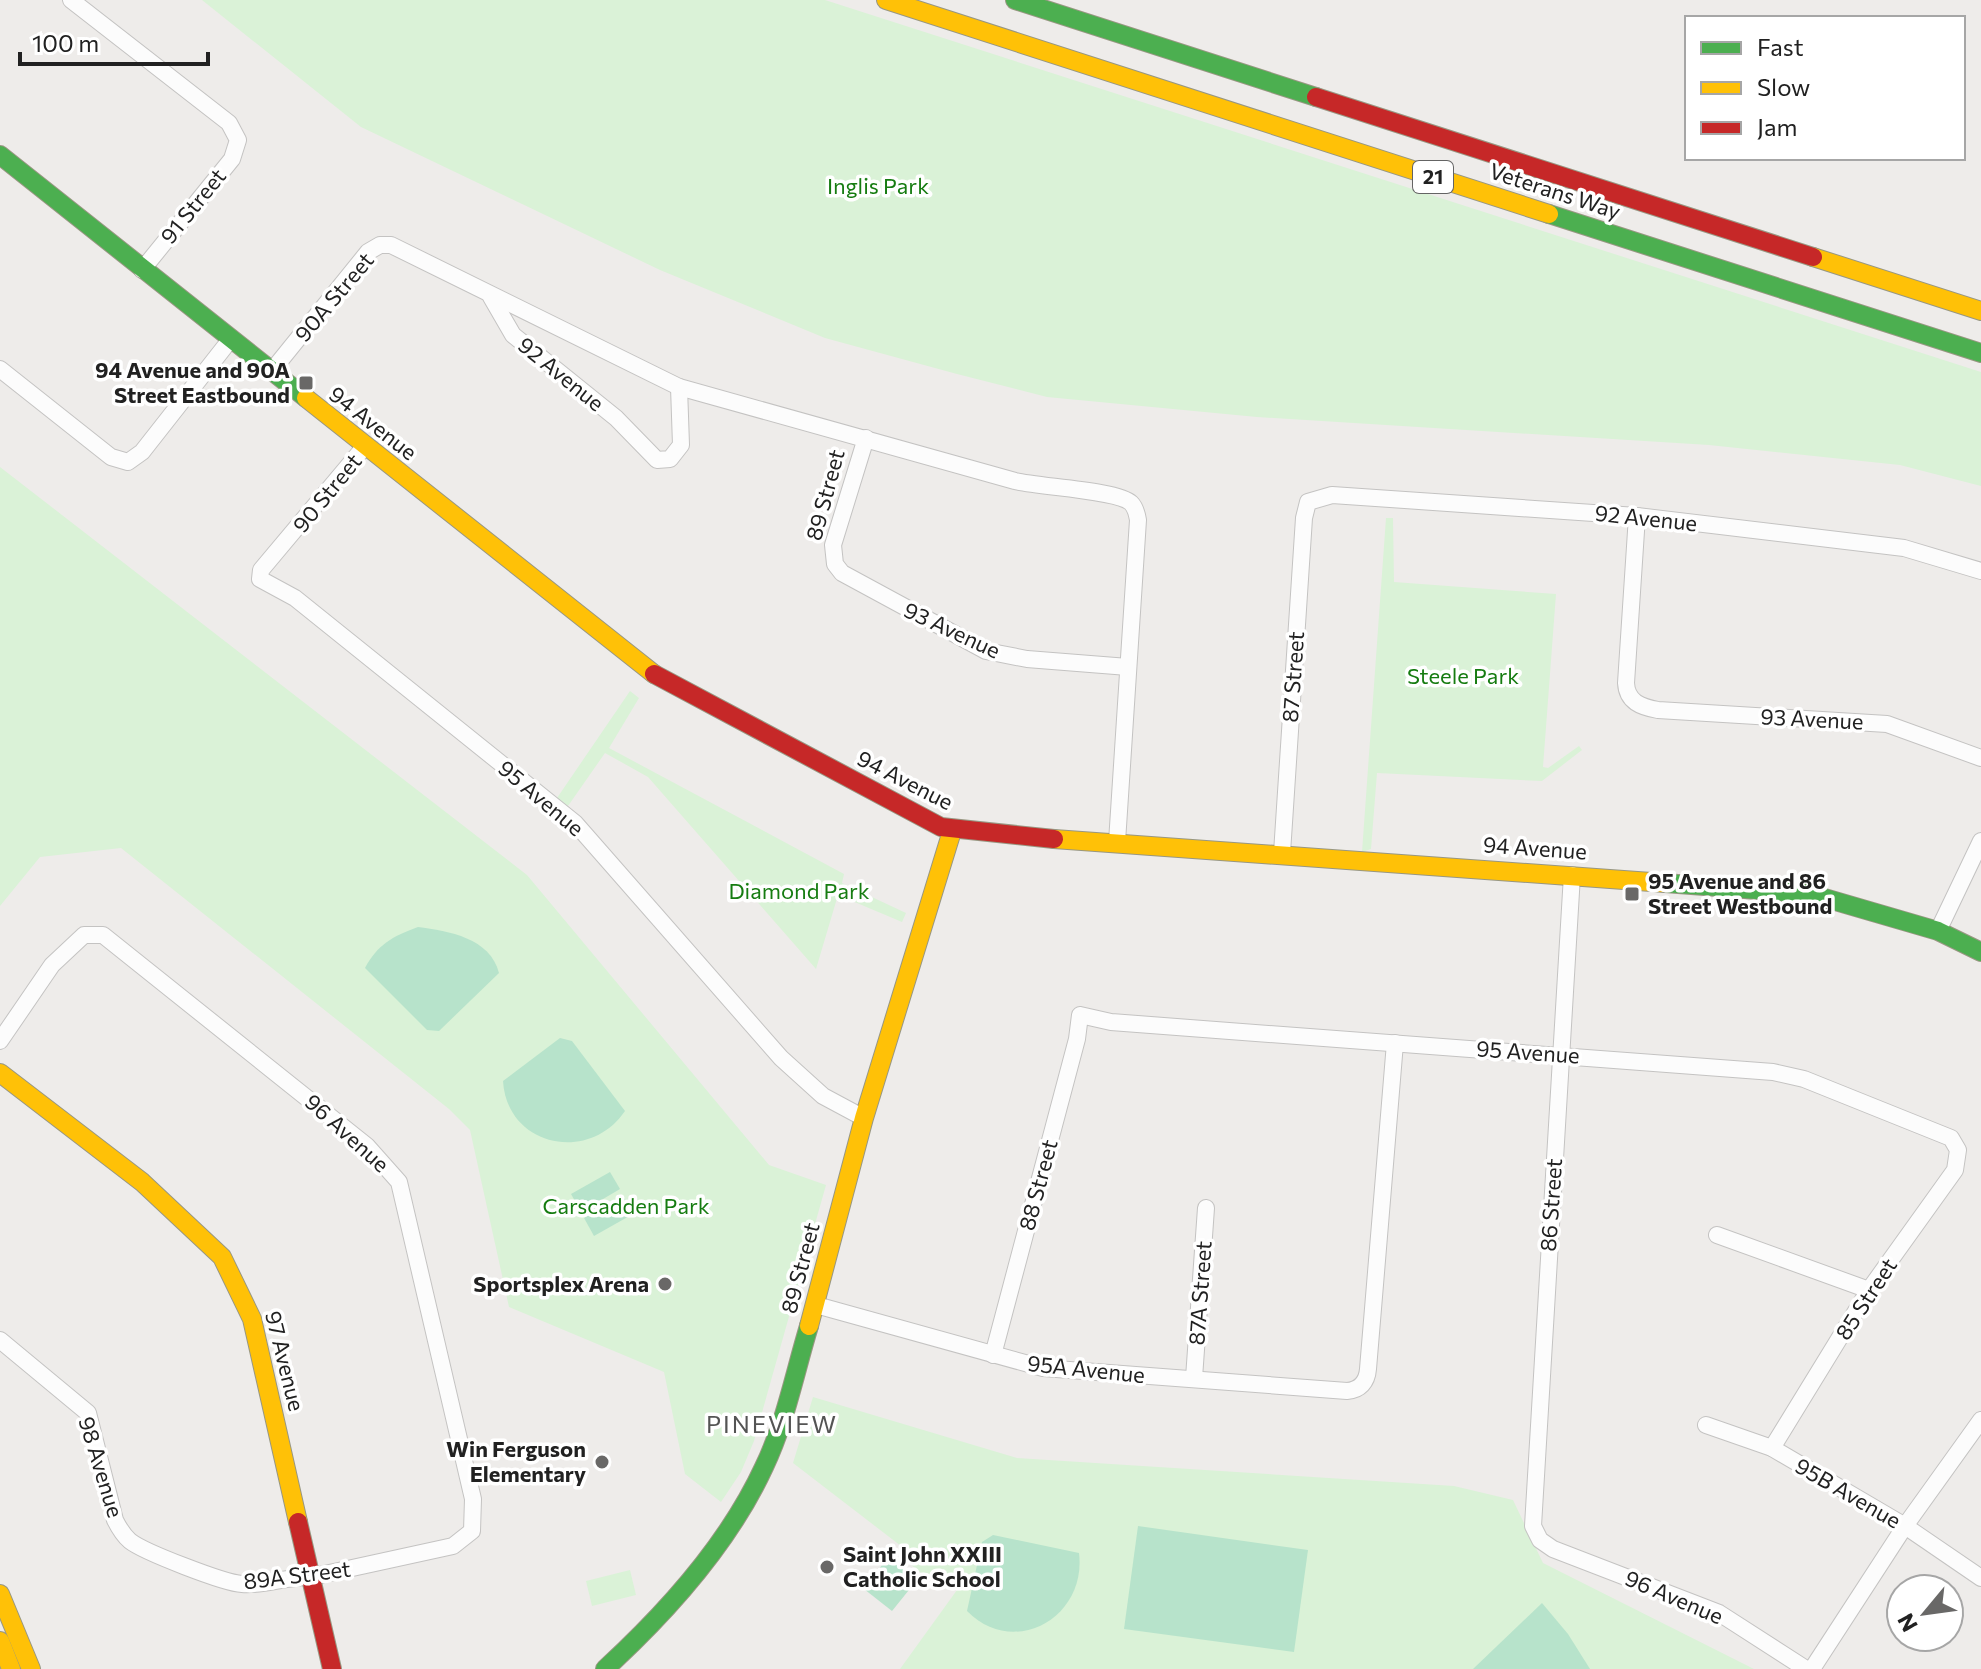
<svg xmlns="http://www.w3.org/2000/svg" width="1981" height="1669" font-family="Commissioner,sans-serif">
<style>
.park{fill:#daf2d7}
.pitch{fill:#b7e3cb}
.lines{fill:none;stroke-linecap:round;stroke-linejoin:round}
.street-casing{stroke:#c4c3c2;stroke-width:18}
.fast-casing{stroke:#989782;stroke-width:20}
.slow-casing{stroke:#989782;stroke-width:20}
.jam-casing{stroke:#989782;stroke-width:20}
.street{stroke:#fcfcfc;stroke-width:16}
.fast{stroke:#4caf50;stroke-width:18}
.slow{stroke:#ffc107;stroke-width:18}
.jam{stroke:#c62828;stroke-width:18}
.poi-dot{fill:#696867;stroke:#fff;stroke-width:3}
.labels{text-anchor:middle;stroke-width:7;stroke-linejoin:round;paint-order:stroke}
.shield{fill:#fff;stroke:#646464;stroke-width:2}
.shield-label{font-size:20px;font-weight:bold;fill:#212121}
.park-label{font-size:22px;fill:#167c11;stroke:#fff}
.street-label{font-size:22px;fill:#212121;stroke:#fff}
.poi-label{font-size:22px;font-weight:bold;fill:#212121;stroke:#fff;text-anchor:end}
.neighbourhood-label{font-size:24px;letter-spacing:2px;fill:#545454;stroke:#fff}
</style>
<rect width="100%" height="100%" fill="#eeecea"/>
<g class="park">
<polygon points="202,0 825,0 1981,372 1981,486 1900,465 1709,445 1257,417 1047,397 957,374 825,338 660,270 361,127"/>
<polygon points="0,467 527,875 769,1165 826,1185 754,1441 741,1472 721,1502 685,1474 664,1372 509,1307 470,1130 449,1109 121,848 40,857 0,906"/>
<polygon points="1386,518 1393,518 1394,582 1556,594 1543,767 1548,768 1579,746 1582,750 1542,781 1377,773 1371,849 1362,852"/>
<polygon points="630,691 639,698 609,748 844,874 842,883 906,913 902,922 838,895 816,969 648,777 605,753 568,806 557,798"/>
<polygon points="813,1397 1017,1458 1454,1486 1513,1500 1543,1563 1754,1669 900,1669 957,1590 935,1572 925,1576 896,1553 901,1546 793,1463"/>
<polygon points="630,1570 636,1595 592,1606 586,1581"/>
</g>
<g class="pitch">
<path d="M418 927C449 931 490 938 499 973L439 1031 427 1030 365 968C377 945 393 936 418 927Z"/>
<path d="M560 1038 572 1041 625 1111C589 1164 507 1147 503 1081Z"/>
<polygon points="610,1172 620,1189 581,1212 571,1194"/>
<polygon points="623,1196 633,1214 594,1236 584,1218"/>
<polygon points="1138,1526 1308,1550 1294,1652 1124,1629"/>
<path d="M993 1535 1079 1553C1087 1617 1014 1659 967 1611L982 1542Z"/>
<polygon points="888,1557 917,1580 892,1611 864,1589"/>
<polygon points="1542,1603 1568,1634 1590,1669 1473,1669"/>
</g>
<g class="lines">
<g class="street-casing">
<g id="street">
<polyline points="71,0 229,123 238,140 232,159 142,270"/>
<polyline points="491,297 513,335 616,418 657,460 670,459 681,445 679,387"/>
<polyline points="0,369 111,457 128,462 142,452 230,340"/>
<path d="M271 372 368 252 380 245H391L679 387 1015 481C1039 487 1118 490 1131 503 1135 507 1137 514 1138 520L1117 842"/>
<polyline points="866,438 833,545 835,564 842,573 986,651 1027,659 1128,667"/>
<polyline points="365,446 261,570 260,579 295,598 575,823 781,1058 823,1096 864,1118"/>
<path d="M1637 516 1626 683C1627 702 1641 707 1658 710L1887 724 1981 758"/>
<polyline points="1282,853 1304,518 1308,502 1332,495 1637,516 1904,548 1981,571"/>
<polyline points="1572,875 1533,1526 1540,1540 1553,1549 1719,1613 1806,1669"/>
<polyline points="1938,931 1981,841"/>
<path d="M0 1041 52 965 84 935H103L367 1146 399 1182 473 1499 472 1531 453 1546 311 1577C287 1576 265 1586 242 1584 224 1583 144 1552 130 1541 123 1535 119 1528 115 1520L88 1413 0 1340"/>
<polyline points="1717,1235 1869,1290"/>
<path d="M816 1305 1043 1368 1347 1391C1360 1390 1367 1382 1368 1369L1395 1043"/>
<polyline points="993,1355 1077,1039 1080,1015 1111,1022 1773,1072 1804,1079 1951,1138 1958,1150 1955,1170 1869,1290 1772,1448"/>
<polyline points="1194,1378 1206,1208"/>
<polyline points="1706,1425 1772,1448 1905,1526 1981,1578"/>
<polyline points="1812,1669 1905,1526 1981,1420"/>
</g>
</g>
<g class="fast-casing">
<g id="fast">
<polyline points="1015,0 1316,97"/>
<polyline points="0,155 306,398"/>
<polyline points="1549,214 1981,353"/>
<polyline points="1665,883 1811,894 1938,931 1981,952"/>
<path d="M605 1669C666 1613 729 1543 764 1467 785 1424 795 1372 809 1326"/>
</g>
</g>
<g class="slow-casing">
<g id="slow">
<polyline points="886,0 1549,214"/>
<polyline points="1813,257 1981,311"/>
<polyline points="306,398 654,674"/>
<polyline points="1054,839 1665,883"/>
<polyline points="0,1073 142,1182 222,1257 252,1319 298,1522"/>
<polyline points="809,1326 864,1118 952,831"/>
<polyline points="0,1594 31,1669"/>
<polyline points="0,1641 11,1669"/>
</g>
</g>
<g class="jam-casing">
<g id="jam">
<polyline points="1316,97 1813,257"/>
<polyline points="654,674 941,827 1054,839"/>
<polyline points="298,1522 332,1669"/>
</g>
</g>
<use href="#street" class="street"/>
<use href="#fast" class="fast"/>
<use href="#slow" class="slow"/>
<use href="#jam" class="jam"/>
</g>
<g class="poi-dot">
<rect x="298" y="375" width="16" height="16" rx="4"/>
<rect x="1624" y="886" width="16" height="16" rx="4"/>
<circle cx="665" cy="1284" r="8"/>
<circle cx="602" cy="1462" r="8"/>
<circle cx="827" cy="1567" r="8"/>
</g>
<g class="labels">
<rect class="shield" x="1413" y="161" width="40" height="32" rx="6"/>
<g class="shield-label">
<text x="1433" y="184">21</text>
</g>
<g class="park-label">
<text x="878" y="194">Inglis Park</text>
<text x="1463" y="684">Steele Park</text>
<text x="799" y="899">Diamond Park</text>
<text x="626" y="1214">Carscadden Park</text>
</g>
<g class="street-label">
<text transform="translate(1555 191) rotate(18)" y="8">Veterans Way</text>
<text transform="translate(193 206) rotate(-51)" y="8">91 Street</text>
<text transform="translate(334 297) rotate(-50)" y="8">90A Street</text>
<text transform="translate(561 374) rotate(39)" y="8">92 Avenue</text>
<text transform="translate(373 423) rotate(38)" y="8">94 Avenue</text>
<text transform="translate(327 493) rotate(-51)" y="8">90 Street</text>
<text transform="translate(825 495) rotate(-75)" y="8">89 Street</text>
<text transform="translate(1646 518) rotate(6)" y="8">92 Avenue</text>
<text transform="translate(952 630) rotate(25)" y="8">93 Avenue</text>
<text transform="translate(1293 677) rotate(-86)" y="8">87 Street</text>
<text transform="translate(1812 719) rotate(3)" y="8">93 Avenue</text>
<text transform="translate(905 780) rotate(27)" y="8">94 Avenue</text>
<text transform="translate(541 798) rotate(40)" y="8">95 Avenue</text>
<text transform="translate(1535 848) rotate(4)" y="8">94 Avenue</text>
<text transform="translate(1528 1052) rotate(4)" y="8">95 Avenue</text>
<text transform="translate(347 1133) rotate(42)" y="8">96 Avenue</text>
<text transform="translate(1038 1185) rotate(-75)" y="8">88 Street</text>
<text transform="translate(1551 1205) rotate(-86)" y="8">86 Street</text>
<text transform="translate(800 1268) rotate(-75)" y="8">89 Street</text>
<text transform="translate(1200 1293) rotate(-86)" y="8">87A Street</text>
<text transform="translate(1866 1299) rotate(-57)" y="8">85 Street</text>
<text transform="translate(285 1361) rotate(76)" y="8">97 Avenue</text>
<text transform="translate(1086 1369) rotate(6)" y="8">95A Avenue</text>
<text transform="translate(101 1467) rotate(73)" y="8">98 Avenue</text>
<text transform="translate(1848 1493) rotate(30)" y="8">95B Avenue</text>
<text transform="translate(297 1575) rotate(-7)" y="8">89A Street</text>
<text transform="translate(1674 1597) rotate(23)" y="8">96 Avenue</text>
</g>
<g class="poi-label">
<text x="290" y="378">94 Avenue and 90A<tspan x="290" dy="25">Street Eastbound</tspan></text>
<text x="1648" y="889" text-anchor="start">95 Avenue and 86<tspan x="1648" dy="25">Street Westbound</tspan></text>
<text x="649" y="1292">Sportsplex Arena</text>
<text x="586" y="1457">Win Ferguson<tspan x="586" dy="25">Elementary</tspan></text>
<text x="843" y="1562" text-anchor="start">Saint John XXIII<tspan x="843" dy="25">Catholic School</tspan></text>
</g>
<g class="neighbourhood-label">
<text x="772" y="1433">PINEVIEW</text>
</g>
</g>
<rect x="1685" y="16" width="280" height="144" fill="#ffffff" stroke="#a6a6a6" stroke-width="2"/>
<rect x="1701" y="42" width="40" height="12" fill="#4caf50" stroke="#a6a6a6" stroke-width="2"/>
<text x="1757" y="56" font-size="24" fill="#212121">Fast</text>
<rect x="1701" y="82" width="40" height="12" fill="#ffc107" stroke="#a6a6a6" stroke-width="2"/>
<text x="1757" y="96" font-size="24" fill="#212121">Slow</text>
<rect x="1701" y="122" width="40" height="12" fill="#c62828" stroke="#a6a6a6" stroke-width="2"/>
<text x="1757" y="136" font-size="24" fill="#212121">Jam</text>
<g transform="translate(1925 1613) rotate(241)"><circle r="38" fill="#ffffff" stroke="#a6a6a6" stroke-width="2"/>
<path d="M0-6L14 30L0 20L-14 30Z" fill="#696867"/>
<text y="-12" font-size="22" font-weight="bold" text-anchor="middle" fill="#212121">N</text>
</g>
<path d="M20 52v12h188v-12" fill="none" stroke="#212121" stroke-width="4"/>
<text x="32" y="52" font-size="24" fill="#212121" stroke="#ffffff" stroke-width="6" paint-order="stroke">100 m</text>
</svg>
